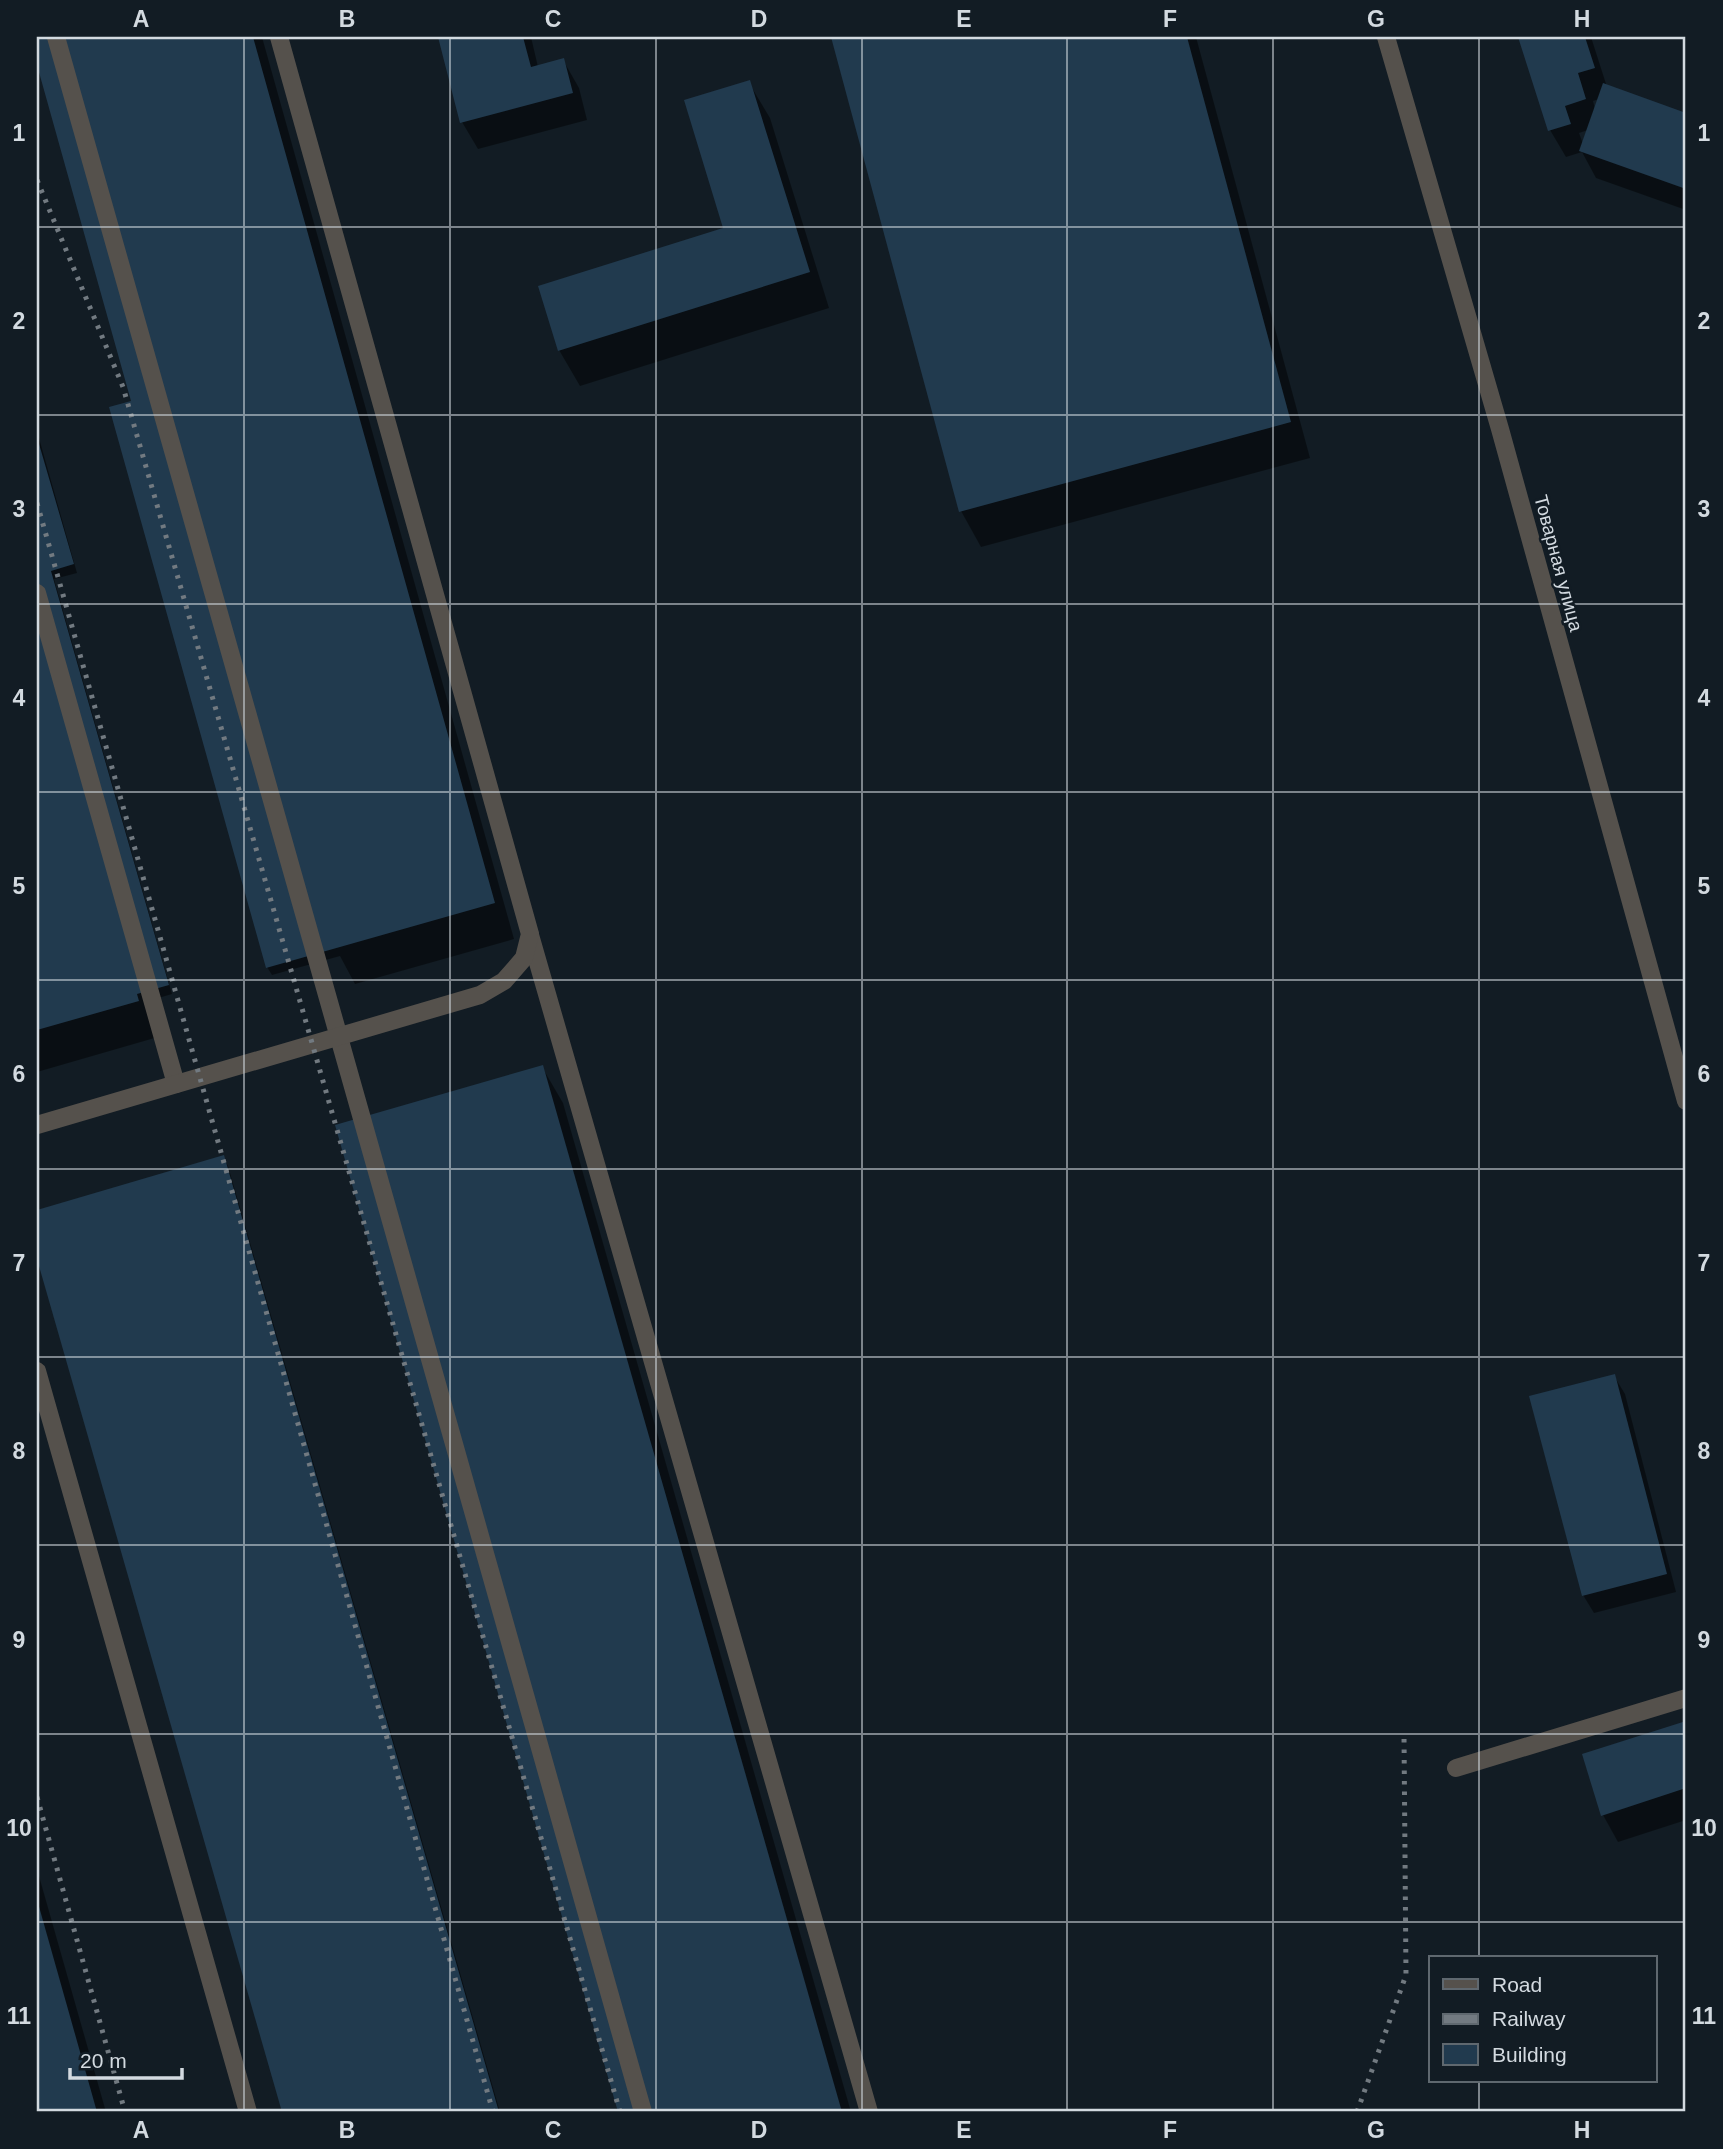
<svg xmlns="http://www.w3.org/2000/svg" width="1723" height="2149" font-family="Arial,sans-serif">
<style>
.shadow{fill:#0007;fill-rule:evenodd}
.building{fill:#213a4e}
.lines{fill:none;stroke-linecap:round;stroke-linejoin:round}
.service{stroke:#55514c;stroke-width:18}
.tertiary{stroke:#55514c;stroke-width:18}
.rail{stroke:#727a81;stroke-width:5;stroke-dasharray:3.5 7;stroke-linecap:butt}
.grid{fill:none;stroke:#d3dae0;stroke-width:2;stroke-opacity:0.55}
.labels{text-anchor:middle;stroke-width:5;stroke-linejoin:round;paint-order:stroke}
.street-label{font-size:19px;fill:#d3dae0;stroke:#121c24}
.neatline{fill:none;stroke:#d3dae0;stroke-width:2.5}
.grid-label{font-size:23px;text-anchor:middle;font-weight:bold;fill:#d3dae0}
</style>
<rect width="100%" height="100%" fill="#121c24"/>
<g class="shadow">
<polygon points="37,37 262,37 514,939 355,984 340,956 272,975 267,967 133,402 37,59"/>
<polygon points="440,37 531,37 538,67 563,60 579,88 587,120 478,149 462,122"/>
<polygon points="833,37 1196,37 1310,458 981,547 961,511"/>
<path d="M1520 37H1591L1607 87 1686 115V210L1596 178 1582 152 1566 157 1550 130ZM1599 99 1595 109 1593 101ZM1588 130 1583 144 1579 133Z"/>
<polygon points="749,83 770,118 829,308 580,386 559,350 726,229"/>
<polygon points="37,431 77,573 54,579 172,994 148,1001 158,1037 37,1072"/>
<polygon points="542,1067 563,1103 851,2112 619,2112 337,1126"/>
<polygon points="223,1157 228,1166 500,2112 284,2112 37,1253 37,1212"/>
<polygon points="1614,1376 1625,1394 1676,1592 1594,1613 1583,1595"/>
<polygon points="1685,1723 1686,1820 1618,1842 1603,1815"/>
<polygon points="37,1869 106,2112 37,2112"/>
</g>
<g class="building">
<polygon points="37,37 253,37 495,903 266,968 109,407 131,401 37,65"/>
<polygon points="438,37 523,37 531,67 564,58 573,93 460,123"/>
<polygon points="831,37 1187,37 1291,422 959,512"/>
<polygon points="1518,37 1585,37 1595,68 1578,73 1586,99 1565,106 1571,124 1548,131"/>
<polygon points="750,80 810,272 558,351 538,286 723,228 684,100"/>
<polygon points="1603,83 1686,113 1686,189 1579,151"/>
<polygon points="37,437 74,564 51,571 169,985 137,994 139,1001 37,1030"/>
<polygon points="543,1065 842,2112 618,2112 335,1125"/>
<polygon points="224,1155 499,2112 282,2112 37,1259 37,1210"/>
<polygon points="1615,1374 1667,1574 1582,1596 1529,1396"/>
<polygon points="1686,1721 1686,1788 1601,1816 1582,1754"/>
<polygon points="37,1903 38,1903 97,2112 37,2112"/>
</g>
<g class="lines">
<g class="service">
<polyline points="56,37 643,2112"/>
<polyline points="37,593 176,1084"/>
<polyline points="530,935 869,2112"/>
<polyline points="37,1125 480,995 504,981 524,958 530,934 279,37"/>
<polyline points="37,1371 248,2112"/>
<polyline points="1456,1768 1686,1698"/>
</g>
<polyline class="tertiary" points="1386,37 1500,429 1686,1101"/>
<g class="rail">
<polyline points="37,180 123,387 620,2112"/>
<polyline points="37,503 493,2112"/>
<polyline points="37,1797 125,2112"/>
<polyline points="1357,2112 1406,1975 1404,1736"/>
</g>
</g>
<path class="grid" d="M244 37V2112M450 37V2112M656 37V2112M862 37V2112M1067 37V2112M1273 37V2112M1479 37V1958M37 227H1686M37 415H1686M37 604H1686M37 792H1686M37 980H1686M37 1169H1686M37 1357H1686M37 1545H1686M37 1734H1686M37 1922H1686M1479 2081V2112"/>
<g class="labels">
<g class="street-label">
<text transform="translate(1559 563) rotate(75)" y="7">Товарная улица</text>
</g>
</g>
<rect width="1723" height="2149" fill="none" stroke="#121c24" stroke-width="77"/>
<rect x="1429" y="1956" width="228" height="126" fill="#121c24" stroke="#5f686f" stroke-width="2"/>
<rect x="1443" y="1979" width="35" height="10" fill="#55514c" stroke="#5f686f" stroke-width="2"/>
<text x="1492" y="1992" font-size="21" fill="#d3dae0">Road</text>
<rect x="1443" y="2014" width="35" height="10" fill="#727a81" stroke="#5f686f" stroke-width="2"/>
<text x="1492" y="2026" font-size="21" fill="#d3dae0">Railway</text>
<rect x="1443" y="2044" width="35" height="21" fill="#213a4e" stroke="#5f686f" stroke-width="2"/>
<text x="1492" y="2062" font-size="21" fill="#d3dae0">Building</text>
<path d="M70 2068v10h112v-10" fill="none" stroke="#d3dae0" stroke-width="3.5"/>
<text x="80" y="2068" font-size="21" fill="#d3dae0" stroke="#121c24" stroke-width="5" paint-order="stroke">20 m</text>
<rect x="38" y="38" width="1646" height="2072" class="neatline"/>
<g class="grid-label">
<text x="141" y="27">A</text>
<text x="347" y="27">B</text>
<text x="553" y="27">C</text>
<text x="759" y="27">D</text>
<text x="964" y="27">E</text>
<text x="1170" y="27">F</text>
<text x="1376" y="27">G</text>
<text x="1582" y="27">H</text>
<text x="19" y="141">1</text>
<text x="1704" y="141">1</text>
<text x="19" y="329">2</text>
<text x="1704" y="329">2</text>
<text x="19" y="517">3</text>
<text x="1704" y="517">3</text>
<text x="19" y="706">4</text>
<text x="1704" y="706">4</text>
<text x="19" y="894">5</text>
<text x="1704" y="894">5</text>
<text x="19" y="1082">6</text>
<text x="1704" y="1082">6</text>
<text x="19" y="1271">7</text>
<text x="1704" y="1271">7</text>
<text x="19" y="1459">8</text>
<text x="1704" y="1459">8</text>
<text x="19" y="1648">9</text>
<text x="1704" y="1648">9</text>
<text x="19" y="1836">10</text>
<text x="1704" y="1836">10</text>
<text x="19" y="2024">11</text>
<text x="1704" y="2024">11</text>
<text x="141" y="2138">A</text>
<text x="347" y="2138">B</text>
<text x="553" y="2138">C</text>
<text x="759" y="2138">D</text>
<text x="964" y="2138">E</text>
<text x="1170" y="2138">F</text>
<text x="1376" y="2138">G</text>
<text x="1582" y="2138">H</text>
</g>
</svg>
